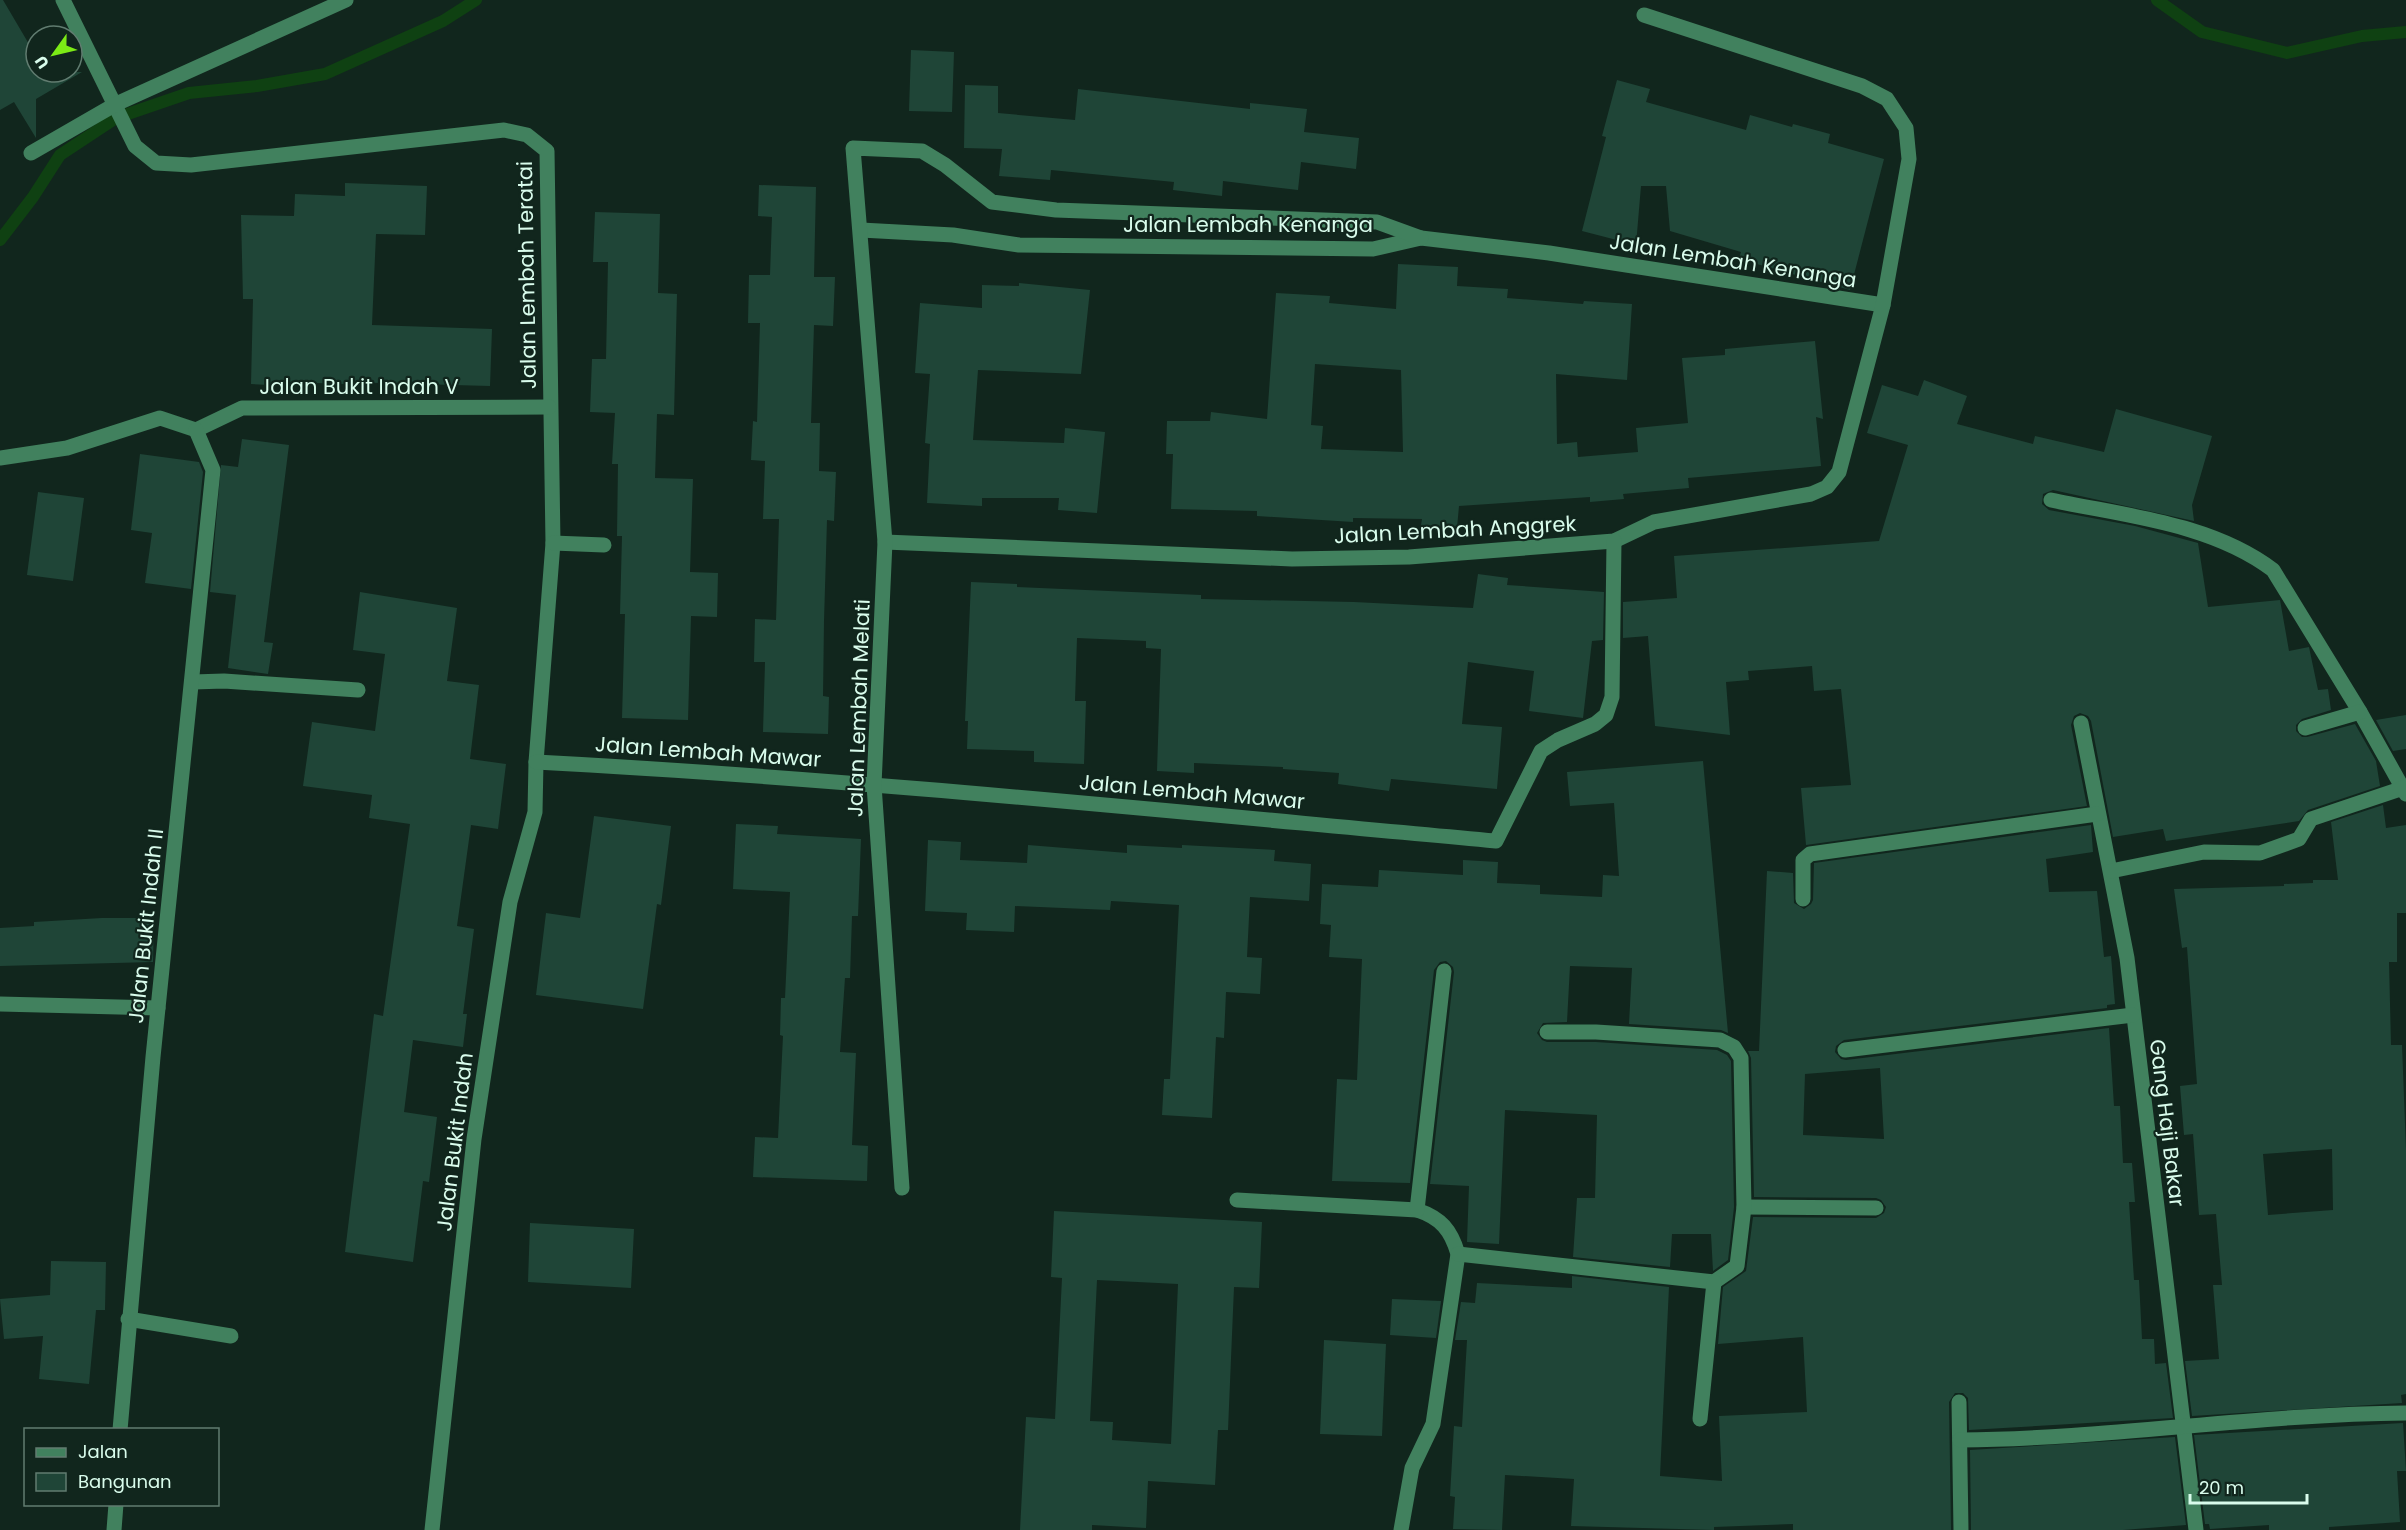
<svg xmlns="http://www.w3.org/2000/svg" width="2406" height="1530" font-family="Poppins,sans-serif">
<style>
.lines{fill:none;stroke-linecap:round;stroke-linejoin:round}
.stream{stroke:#0f4112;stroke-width:12}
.building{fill:#1f4537;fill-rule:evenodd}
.minor{stroke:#41815e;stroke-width:15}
.labels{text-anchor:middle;stroke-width:4.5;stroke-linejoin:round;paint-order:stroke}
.street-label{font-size:21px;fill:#d9fcec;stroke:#11261d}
</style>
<rect width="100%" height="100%" fill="#11261d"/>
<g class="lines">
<g class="stream">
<polyline points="2157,0 2202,32 2287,53 2362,36 2406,32"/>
<polyline points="0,240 33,197 60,155 116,118 189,93 257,86 325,74 443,21 476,0"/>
</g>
</g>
<g class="building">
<polygon points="0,0 3,0 36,56 36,72 82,72 36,99 36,138 14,102 0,110"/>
<polygon points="911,50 954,52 952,112 909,111"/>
<polygon points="1617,80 1650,89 1646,102 1746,130 1750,115 1792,127 1793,124 1830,134 1828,143 1884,159 1850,290 1739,259 1741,252 1670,231 1666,186 1641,186 1636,245 1582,231 1606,137 1602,136"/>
<polygon points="965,85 998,86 998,113 1075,120 1078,89 1250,109 1250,103 1307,109 1304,132 1359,138 1356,169 1301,162 1298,190 1223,181 1222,196 1173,190 1174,182 1051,170 1050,180 999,176 1002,149 964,148"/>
<polygon points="345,183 427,186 425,235 376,234 372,325 492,329 490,386 344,382 344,384 289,382 289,386 251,384 253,299 243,299 241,215 294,216 295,194 345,196"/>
<polygon points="759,185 816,187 814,277 835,277 833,326 814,325 811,423 820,423 819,471 836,472 834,521 827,520 824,621 823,696 829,697 828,734 763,732 765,662 754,662 755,619 776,620 779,519 763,519 765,461 751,460 753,421 757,422 760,323 748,323 749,275 770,275 772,217 758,216"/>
<polygon points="595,212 660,214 658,293 677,294 674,415 657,414 655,478 693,479 690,572 718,573 717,617 691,616 688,720 622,718 625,614 620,614 622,536 617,536 618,464 612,464 615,413 590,412 592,359 606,359 608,262 593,262"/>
<path d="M1398 264 1458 267 1457 286 1508 289 1507 298 1583 304 1584 301 1632 304 1627 380 1556 374 1557 444 1577 442 1578 457 1638 452 1636 428 1688 423 1682 358 1725 355V349L1815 341 1823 419 1816 417 1821 466 1688 478 1689 488 1623 494 1624 499 1590 502V497L1459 506 1457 528 1421 525 1422 519 1353 518V522L1257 516V511L1171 509 1173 454H1166L1167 421H1210L1211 412 1267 419 1276 293 1330 296 1329 303 1396 309ZM1315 364 1401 370 1403 452 1321 449 1323 426 1311 425Z"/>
<polygon points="1019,283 1090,290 1081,374 978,370 973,440 1064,443 1065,428 1105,432 1097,513 1058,510 1059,498 982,498 982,506 927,503 930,444 925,443 930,374 915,373 920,303 982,308 982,285 1019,286"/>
<polygon points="1924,380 1967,396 1957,424 2033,444 2035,436 2104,452 2116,409 2212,436 2192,505 2194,521 2053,490 2043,494 2042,504 2049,510 2135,526 2198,543 2208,607 2280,600 2289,651 2309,647 2318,690 2328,689 2331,710 2302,719 2296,725 2296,731 2302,737 2307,737 2355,724 2376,761 2380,786 2308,810 2299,821 2166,841 2163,829 2113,837 2091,721 2088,716 2080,713 2074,716 2071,725 2087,806 1806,845 1801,788 1851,785 1841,689 1814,691 1812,666 1748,671 1749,680 1726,682 1730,735 1655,726 1648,636 1623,638 1623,602 1677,598 1674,556 1879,541 1908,445 1867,433 1882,385 1918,396"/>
<polygon points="242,439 289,445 264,642 273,643 268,674 228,668 236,595 210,592 221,465 238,467"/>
<polygon points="140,454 199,462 203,472 191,589 145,583 152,533 131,530"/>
<polygon points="38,492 84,498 73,581 27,575"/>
<polygon points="1478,574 1508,578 1507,585 1604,592 1603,640 1592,641 1583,718 1529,711 1534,671 1468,662 1462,724 1502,727 1497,789 1391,779 1389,791 1338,784 1339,773 1283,769 1283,767 1194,763 1194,773 1157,771 1161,649 1146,648 1146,641 1077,638 1075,701 1086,701 1084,764 1034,762 1034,751 967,749 968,721 965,721 971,582 1017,584 1017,587 1201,595 1201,599 1354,602 1473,608"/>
<polygon points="360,592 457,608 447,681 479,685 470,759 506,764 498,829 471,825 457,926 474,929 463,1014 467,1014 463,1047 413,1040 404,1112 437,1117 429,1182 423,1181 413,1262 345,1252 374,1014 383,1016 410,824 369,818 372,795 303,786 312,722 375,731 385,654 353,650"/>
<polygon points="2406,715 2406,749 2393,751 2376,720"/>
<polygon points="1703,761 1728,1033 1721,1030 1629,1024 1632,968 1570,966 1567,1022 1543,1023 1537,1033 1542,1040 1547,1042 1596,1042 1717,1050 1727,1055 1731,1061 1734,1207 1728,1260 1713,1271 1711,1234 1672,1234 1670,1267 1573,1257 1577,1198 1595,1198 1597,1115 1505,1110 1499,1244 1467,1242 1469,1186 1430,1184 1454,972 1453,967 1446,961 1440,962 1434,970 1410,1183 1332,1181 1337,1079 1357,1080 1362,959 1329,957 1331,925 1320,924 1322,884 1378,887 1379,870 1463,875 1463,860 1498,862 1497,883 1540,885 1540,894 1602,897 1603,875 1619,876 1614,803 1570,806 1567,772"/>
<path d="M2383 805 2386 828 2406 825V913H2397V962H2389L2391 1045H2402L2406 1150V1394L2401 1395 2402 1403 2192 1416 2185 1361 2219 1359 2213 1285H2222L2216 1214 2199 1215 2193 1134 2184 1135 2180 1086 2197 1084 2187 947 2182 948 2174 889 2284 886V884L2313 883V880H2338L2331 822ZM2332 1149 2333 1210 2268 1215 2263 1154Z"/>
<polygon points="594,816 671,826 661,905 657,904 643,1009 536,995 546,913 580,918"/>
<polygon points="736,824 778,826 777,834 861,839 858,916 852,916 850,978 845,978 840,1052 856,1053 852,1145 868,1146 867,1181 753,1177 755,1137 778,1138 783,1036 780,1035 781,998 785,998 790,892 733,889"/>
<path d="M2091 825 2093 852 2046 859 2049 892 2097 891 2104 957 2111 956 2115 1004 2107 1005V1008L1844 1040 1836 1046 1835 1052 1841 1059 1846 1060 2109 1028 2114 1106H2120L2123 1163H2132L2135 1202H2129L2134 1280H2139L2142 1339H2154L2155 1364 2166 1363 2173 1418 1969 1430 1968 1398 1963 1393H1955L1949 1402 1951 1530H1793V1524L1714 1527V1530L1571 1526 1574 1479 1505 1475 1502 1530 1453 1529 1455 1497 1450 1496 1454 1426 1462 1427 1467 1340H1455L1461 1302 1475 1303 1477 1283 1572 1288V1276L1669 1287 1660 1476 1722 1481 1719 1416 1807 1412 1803 1337 1718 1344 1723 1287 1746 1271 1753 1217 1876 1218 1884 1213 1886 1207 1881 1200 1876 1198 1754 1197 1751 1058 1748 1051H1759L1767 871 1793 873 1794 903 1804 909 1811 904 1813 900 1814 863ZM1880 1068 1884 1139 1803 1135 1805 1074Z"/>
<polygon points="928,840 961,842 960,860 1027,863 1028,845 1127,853 1127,845 1182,848 1182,845 1275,850 1274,861 1311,864 1309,901 1250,897 1247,957 1262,958 1260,994 1226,992 1224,1038 1216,1037 1212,1118 1162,1115 1164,1079 1170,1079 1179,905 1111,901 1110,910 1015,906 1014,932 966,930 967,913 925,911"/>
<polygon points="102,918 154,918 153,962 0,966 0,928 34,926 34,922"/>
<path d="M1054 1211 1262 1222 1259 1288 1234 1287 1228 1430H1218L1215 1485 1148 1481 1146 1528 1092 1525V1530H1020L1026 1417 1055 1419 1062 1278 1051 1277ZM1097 1280 1178 1284 1171 1444 1112 1440 1113 1422 1090 1421Z"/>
<polygon points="530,1223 634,1229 631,1288 528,1282"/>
<polygon points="51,1261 106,1262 105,1310 96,1310 89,1384 39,1379 43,1336 4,1339 0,1299 50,1295"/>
<polygon points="1392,1299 1441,1301 1436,1338 1390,1335"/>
<polygon points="1324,1340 1386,1344 1382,1436 1320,1434"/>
<polygon points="2403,1423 2406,1471 2397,1471 2400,1522 2329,1527 2329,1530 2269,1530 2269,1525 2210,1529 2209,1524 2205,1524 2194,1435"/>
<polygon points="2175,1437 2186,1525 2123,1530 1971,1530 1970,1450"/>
</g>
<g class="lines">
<g class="minor">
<polyline points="63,0 135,146 156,163 191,165 504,130 527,135 547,151 553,543 536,762 535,812 510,902 474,1139 432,1530"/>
<polyline points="31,153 116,104 346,0"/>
<polyline points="861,230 953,235 1019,245 1373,249 1421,238 1549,253 1883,305"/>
<polyline points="0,458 67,448 160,418 196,430 242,408 549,407"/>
<path d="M2051 500C2125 516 2211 523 2273 570L2360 712 2406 794"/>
<polyline points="885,542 1292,559 1409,557 1614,541 1654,522 1811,494 1827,487 1839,472 1883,305 1909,159 1906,128 1887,99 1862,86 1644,15"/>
<polyline points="553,543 604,545"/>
<polyline points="193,682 224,681 358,690"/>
<polyline points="2081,723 2127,958 2196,1530"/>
<polyline points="2305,728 2360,712"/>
<path d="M536 762C857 779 1176 812 1496 841L1541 751 1558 740 1595 724 1606 715 1612 697 1614 541"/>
<polyline points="2111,871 2204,852 2260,853 2299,839 2311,819 2406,787"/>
<polyline points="1803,899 1803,860 1810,854 2097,814"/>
<polyline points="0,1004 158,1008"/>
<polyline points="1845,1050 2133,1015"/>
<polyline points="902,1188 874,785 885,542 853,148 922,151 945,165 992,202 1056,210 1377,222 1421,238"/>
<path d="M1237 1200 1417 1210C1441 1218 1451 1230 1458 1254L1433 1424 1412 1468 1401 1530"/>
<polyline points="1744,1207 1876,1208"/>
<polyline points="1417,1210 1444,971"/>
<polyline points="1458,1254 1714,1282 1737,1266 1744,1207 1741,1058 1734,1047 1720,1040 1596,1032 1547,1032"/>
<polyline points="128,1319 231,1336"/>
<polyline points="1959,1402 1961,1530"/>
<polyline points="1700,1419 1714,1282"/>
<polyline points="120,1430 153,1057 213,470 196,430"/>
<path d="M1960 1440C2109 1439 2257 1414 2406 1413"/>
<polyline points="114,1530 116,1504"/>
</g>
</g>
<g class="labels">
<g class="street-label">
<text x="1248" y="232">Jalan Lembah Kenanga</text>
<text transform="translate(1733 261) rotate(9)" y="7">Jalan Lembah Kenanga</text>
<text transform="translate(527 275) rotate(-91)" y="7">Jalan Lembah Teratai</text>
<text x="359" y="394">Jalan Bukit Indah V</text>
<text transform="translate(1455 530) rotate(-3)" y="7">Jalan Lembah Anggrek</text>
<text transform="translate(859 708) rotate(-88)" y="7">Jalan Lembah Melati</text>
<text transform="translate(708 752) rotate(4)" y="7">Jalan Lembah Mawar</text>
<text transform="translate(1192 792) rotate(5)" y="7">Jalan Lembah Mawar</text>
<text transform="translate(146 926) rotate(-84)" y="7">Jalan Bukit Indah II</text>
<text transform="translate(2167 1123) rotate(83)" y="7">Gang Haji Bakar</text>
<text transform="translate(455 1142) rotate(-83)" y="7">Jalan Bukit Indah</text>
</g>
</g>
<rect x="24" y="1428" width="195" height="78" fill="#11261d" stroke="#617c70" stroke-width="1.5"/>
<rect x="36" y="1448" width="30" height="9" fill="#41815e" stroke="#617c70" stroke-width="1.5"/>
<text x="78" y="1458" font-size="18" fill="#d9fcec">Jalan</text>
<rect x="36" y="1473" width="30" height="18" fill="#1f4537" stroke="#617c70" stroke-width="1.5"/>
<text x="78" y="1488" font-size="18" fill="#d9fcec">Bangunan</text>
<g transform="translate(54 54) rotate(236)"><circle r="28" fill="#11261d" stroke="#617c70" stroke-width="1.5"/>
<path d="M0-4.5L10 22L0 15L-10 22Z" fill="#7ceb16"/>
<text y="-9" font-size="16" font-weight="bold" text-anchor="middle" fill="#d9fcec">U</text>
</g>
<path d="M2190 1494v9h117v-9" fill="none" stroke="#d9fcec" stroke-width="3"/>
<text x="2199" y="1494" font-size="18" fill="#d9fcec" stroke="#11261d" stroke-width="4.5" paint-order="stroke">20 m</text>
</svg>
